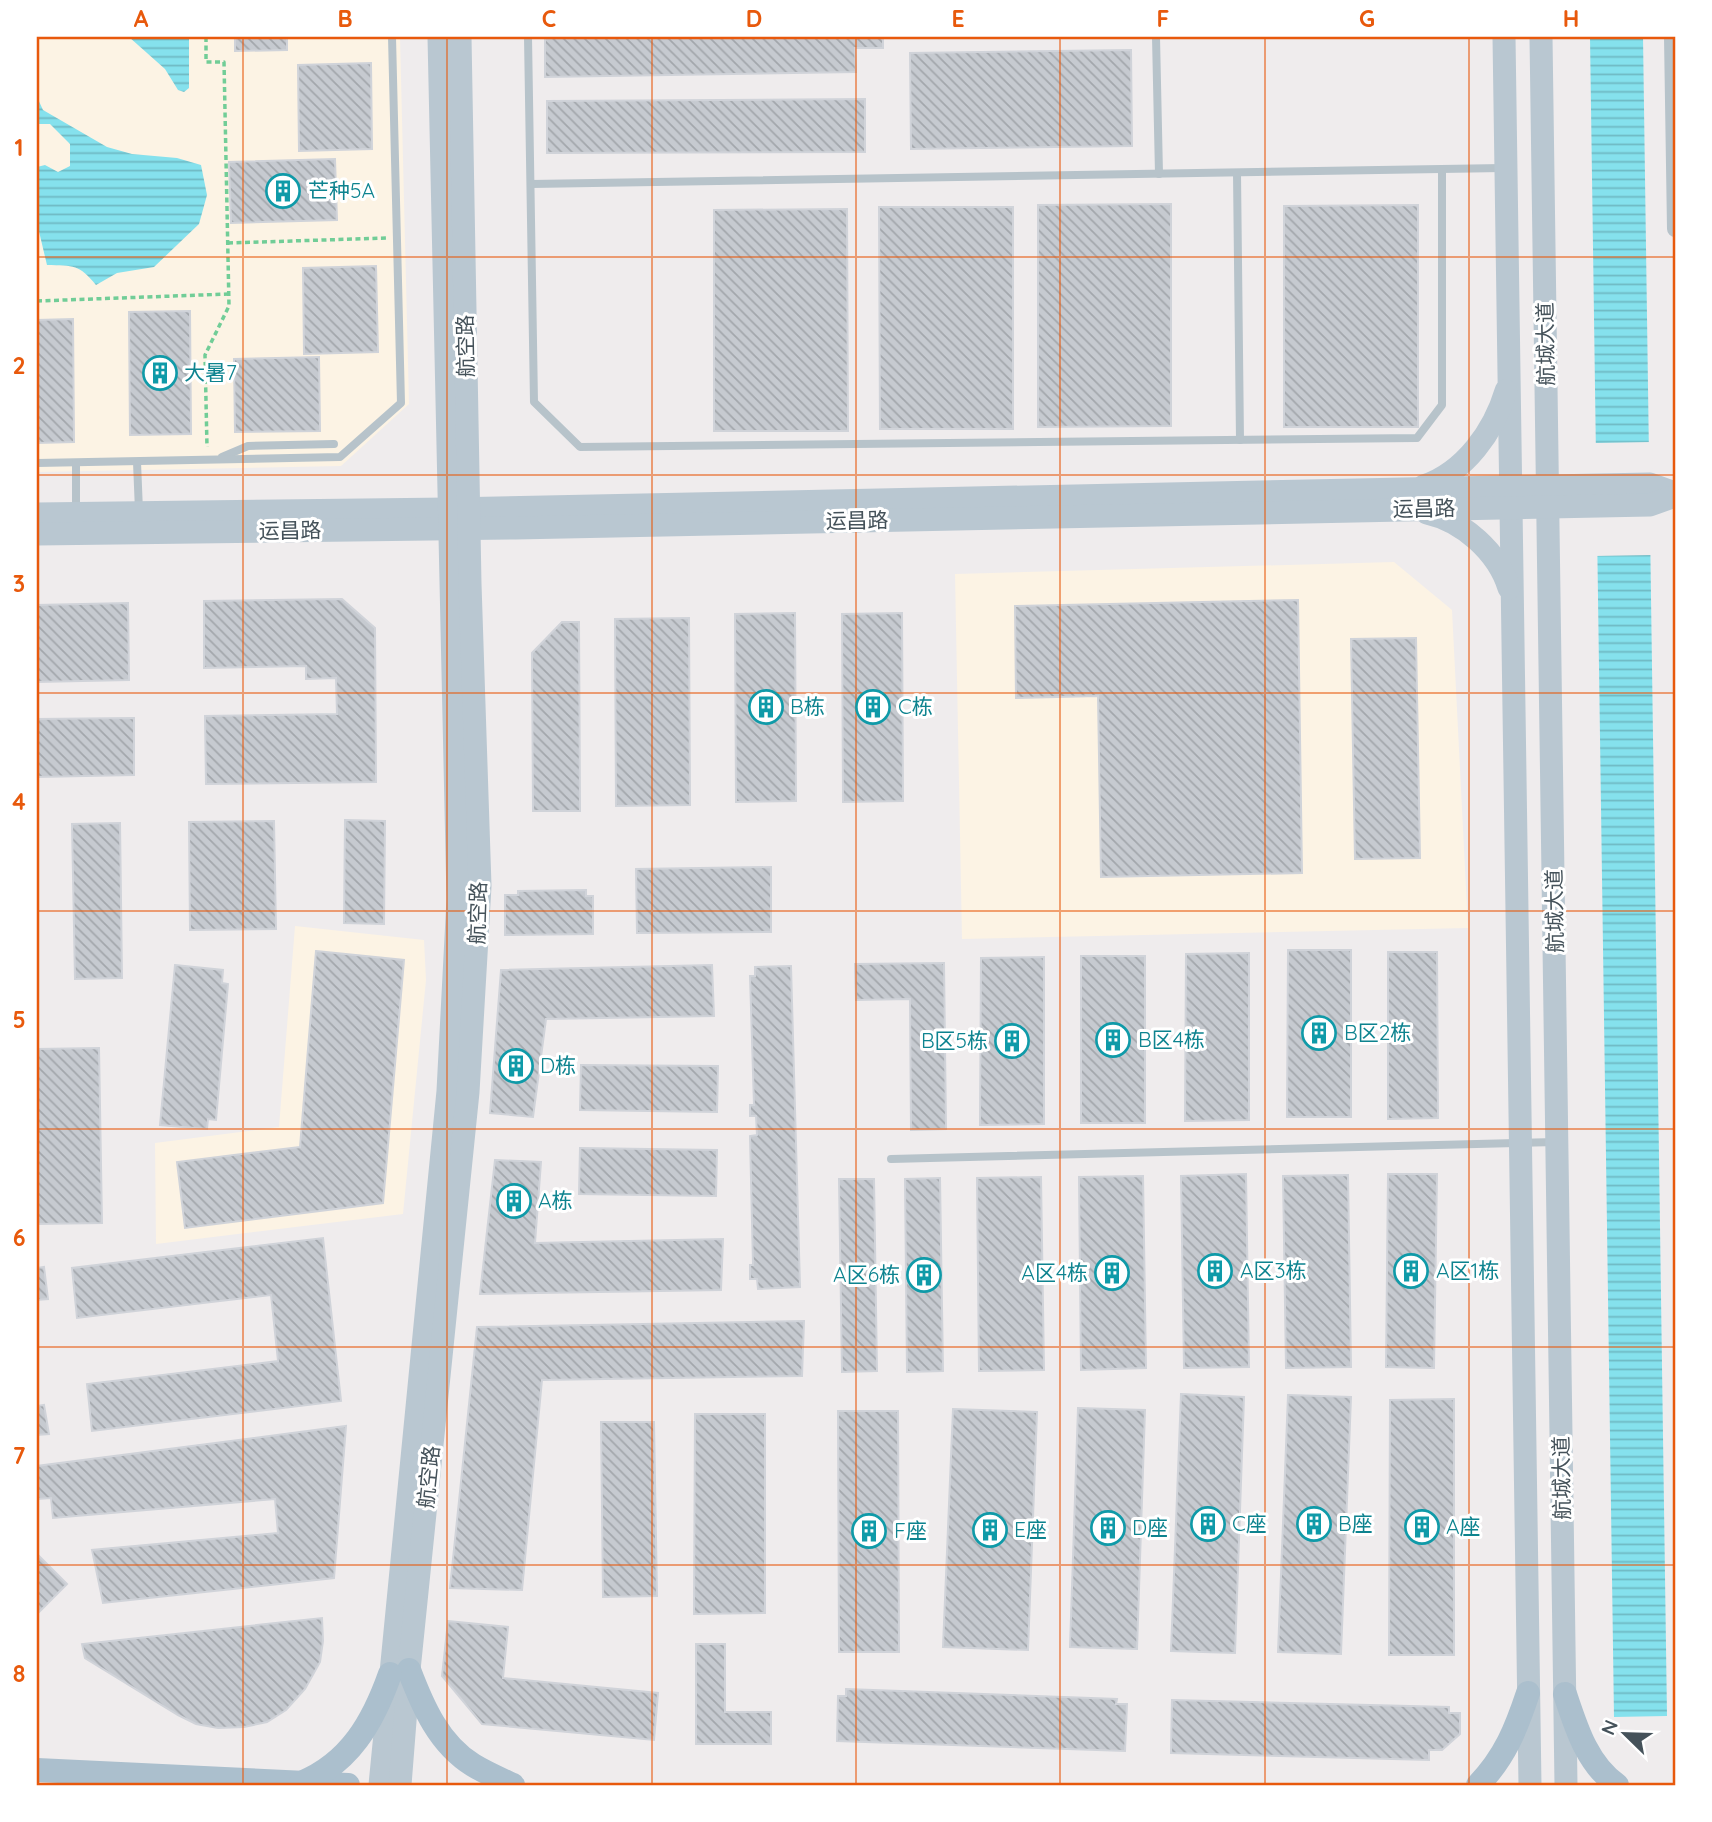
<svg xmlns="http://www.w3.org/2000/svg" width="1712" height="1822" font-family="Quicksand,'Noto Sans SC',sans-serif">
<style>
.commercial{fill:#fcf3e4}
.water{fill:url(#water-rules)}
.pier{fill:#efeced}
.building{fill:url(#building-back-hatch);stroke:#d0d3d9;stroke-width:2}
.lines{fill:none;stroke-linecap:round;stroke-linejoin:round}
.path{stroke:#71cd97;stroke-width:3.5;stroke-dasharray:5 3.5;stroke-linecap:butt}
.lane{stroke:#b7c3ca;stroke-width:8}
.street{stroke:#b7c3ca;stroke-width:16}
.secondary{stroke:#b9c7d1;stroke-width:23}
.primary{stroke:#abbfcd;stroke-width:24}
.grid{fill:none;stroke:#e8590c;stroke-width:2;stroke-opacity:0.55}
.labels{text-anchor:middle;stroke-width:6;stroke-linejoin:round;paint-order:stroke}
.culture-label{font-size:21px;fill:#0d838f;stroke:#fff;text-anchor:start}
.street-label{font-size:21px;fill:#45525a;stroke:#fff}
.neatline{fill:none;stroke:#e8590c;stroke-width:2.5}
.grid-label{font-size:23px;text-anchor:middle;font-weight:bold;fill:#e8590c}
</style>
<defs>
<pattern id="water-rules" width="6" height="5" patternUnits="userSpaceOnUse" patternTransform="scale(1.75)"><rect width="6" height="5" fill="#85e1ed"/><path d="M0 2.5h6" fill="none" stroke="#6fb9c3"/></pattern>
<pattern id="building-back-hatch" width="6" height="6" patternUnits="userSpaceOnUse" patternTransform="scale(1.75)"><rect width="6" height="6" fill="#c6cad0"/><path d="M-1 5l2 2M0 0l6 6M5-1l2 2" fill="none" stroke="#a3a7ac"/></pattern>
</defs>
<rect width="100%" height="100%" fill="#efeced"/>
<g class="commercial">
<polygon points="37,37 400,37 409,404 341,466 37,472"/>
<polygon points="1394,562 1452,610 1468,928 962,939 955,574"/>
<polygon points="295,926 424,940 426,980 403,1214 156,1244 155,1143 279,1127"/>
</g>
<g class="water">
<polygon points="129,37 189,37 189,88 184,92 178,90 165,69"/>
<polygon points="1590,37 1643,37 1667,1716 1614,1717"/>
<path d="M37 97 43 110 107 147 132 154 177 158 201 165 207 195 199 224 154 267 117 273 96 285C79 264 74 266 47 265L37 223V167L45 165 58 172 70 166V144L50 124H37Z"/>
</g>
<polygon class="pier" points="1652,442 1654,555 1594,556 1592,443"/>
<g class="building">
<polygon points="235,37 287,37 287,50 235,51"/>
<polygon points="545,37 883,37 883,48 855,48 856,72 545,77"/>
<polygon points="1131,50 1132,146 911,149 910,53"/>
<polygon points="371,63 372,149 299,151 298,65"/>
<polygon points="865,99 865,152 547,153 547,101"/>
<polygon points="335,159 337,220 231,223 229,162"/>
<polygon points="1171,204 1171,426 1038,427 1038,205"/>
<polygon points="1418,205 1418,427 1284,427 1284,206"/>
<polygon points="879,207 1013,207 1013,429 880,429"/>
<polygon points="847,209 848,431 714,431 714,210"/>
<polygon points="376,266 378,352 304,354 303,268"/>
<polygon points="190,311 191,434 130,435 129,312"/>
<polygon points="73,319 74,442 37,443 37,320"/>
<polygon points="319,357 320,431 235,432 234,359"/>
<polygon points="342,599 375,628 376,782 206,784 205,716 337,714 336,678 306,679 306,666 204,668 204,601"/>
<polygon points="1298,600 1302,873 1101,877 1098,696 1016,698 1015,606"/>
<polygon points="128,603 129,680 37,682 37,605"/>
<polygon points="795,613 796,801 736,802 735,614"/>
<polygon points="902,613 903,801 843,802 842,614"/>
<polygon points="689,618 690,805 616,806 615,619"/>
<polygon points="562,622 579,622 580,811 533,811 532,653"/>
<polygon points="1416,638 1420,858 1355,859 1351,639"/>
<polygon points="134,718 134,775 37,777 37,719"/>
<polygon points="345,820 385,821 384,924 344,923"/>
<polygon points="274,821 276,929 190,930 189,822"/>
<polygon points="120,823 122,978 75,979 72,824"/>
<polygon points="771,867 771,932 637,933 636,869"/>
<polygon points="586,890 586,896 593,896 593,934 505,935 505,895 518,895 518,891"/>
<polygon points="1288,950 1351,950 1351,1117 1287,1117"/>
<polygon points="316,951 404,960 383,1203 185,1228 177,1162 300,1147"/>
<polygon points="1388,952 1437,952 1438,1118 1388,1119"/>
<polygon points="1249,953 1249,1120 1185,1121 1186,954"/>
<rect x="1081" y="956" width="64" height="167"/>
<polygon points="1044,957 1044,1124 980,1125 981,958"/>
<polygon points="944,963 946,1129 911,1130 910,999 856,1000 855,964"/>
<polygon points="175,965 223,970 222,983 228,984 216,1120 208,1119 207,1129 160,1125"/>
<polygon points="712,965 714,1016 546,1019 533,1117 490,1113 501,970"/>
<polygon points="791,966 800,1287 758,1289 757,1279 750,1279 750,1265 753,1265 750,1136 757,1135 756,1116 750,1116 750,1105 754,1105 750,976 755,976 755,967"/>
<polygon points="99,1048 102,1223 37,1224 37,1049"/>
<polygon points="581,1065 718,1066 717,1112 580,1110"/>
<polygon points="580,1148 717,1150 716,1196 579,1194"/>
<polygon points="495,1160 541,1162 535,1243 723,1239 721,1290 480,1294"/>
<polygon points="1246,1174 1249,1367 1184,1368 1181,1176"/>
<polygon points="1388,1174 1437,1174 1434,1368 1386,1367"/>
<polygon points="1348,1175 1351,1367 1286,1368 1283,1176"/>
<polygon points="1143,1176 1146,1368 1081,1370 1079,1177"/>
<polygon points="1041,1177 1044,1370 979,1371 977,1178"/>
<polygon points="940,1178 943,1371 907,1372 905,1179"/>
<polygon points="839,1179 874,1179 877,1371 842,1372"/>
<polygon points="323,1238 341,1401 92,1431 87,1384 278,1361 271,1295 77,1318 72,1268"/>
<polygon points="44,1267 48,1299 37,1300 37,1268"/>
<polygon points="804,1321 802,1376 542,1380 522,1590 450,1588 477,1327"/>
<polygon points="1181,1394 1244,1397 1235,1653 1171,1651"/>
<polygon points="1288,1395 1351,1397 1341,1654 1278,1652"/>
<polygon points="1454,1399 1454,1655 1389,1655 1390,1400"/>
<polygon points="44,1405 49,1434 37,1435 37,1406"/>
<polygon points="1078,1408 1145,1410 1137,1649 1070,1647"/>
<polygon points="953,1409 1037,1412 1028,1650 943,1647"/>
<polygon points="838,1411 898,1411 899,1652 839,1652"/>
<polygon points="695,1414 765,1414 765,1613 694,1614"/>
<polygon points="601,1422 654,1422 657,1596 603,1597"/>
<polygon points="346,1426 334,1578 103,1603 92,1550 278,1533 275,1499 53,1518 51,1498 38,1499 37,1466"/>
<polygon points="37,1554 67,1584 37,1614"/>
<polygon points="322,1618 323,1641 320,1662 305,1689 286,1710 267,1722 244,1727 218,1728 196,1724 178,1715 85,1658 82,1644"/>
<polygon points="448,1621 508,1627 503,1678 658,1693 654,1740 482,1724 442,1676"/>
<polygon points="696,1644 725,1644 725,1712 771,1712 771,1744 696,1744"/>
<polygon points="846,1689 1117,1699 1116,1704 1127,1704 1125,1751 837,1741 838,1696 846,1696"/>
<polygon points="1172,1700 1449,1707 1449,1713 1460,1713 1460,1734 1442,1750 1429,1750 1429,1760 1171,1753"/>
</g>
<g class="lines">
<g class="path">
<polyline points="206,37 206,62 224,62 229,306 205,355 207,447"/>
<polyline points="228,243 387,238"/>
<polyline points="37,301 229,294"/>
</g>
<g class="lane">
<polyline points="528,37 534,402 580,447 1417,438 1442,405 1442,169"/>
<polyline points="1156,37 1159,174"/>
<polyline points="1237,173 1240,440"/>
<polyline points="531,184 1503,168"/>
<polyline points="222,457 248,446 334,444"/>
<polyline points="137,462 139,511"/>
<polyline points="37,463 340,457 401,403 392,37"/>
<polyline points="76,463 76,512"/>
<polyline points="891,1159 1556,1142"/>
</g>
<polyline class="street" points="1672,37 1675,229"/>
<g class="secondary">
<polyline points="1504,37 1530,1785"/>
<polyline points="1541,37 1566,1785"/>
<path d="M1424 486C1465 472 1494 431 1506 391"/>
<path d="M1427 513C1463 521 1498 552 1509 588"/>
<polyline points="37,514 449,509 1548,486 1650,484 1675,493"/>
<polyline points="37,534 515,528 1650,505 1675,496"/>
<polyline points="380,1785 448,1091 458,899 439,37"/>
<polyline points="400,1785 409,1670 468,1092 480,886 470,584 460,37"/>
</g>
<g class="primary">
<path d="M409 1670C423 1707 439 1744 473 1765 486 1773 500 1779 513 1785"/>
<path d="M1565 1694C1576 1727 1587 1764 1617 1785"/>
<polyline points="37,1770 348,1785"/>
<path d="M301 1783C350 1763 373 1722 390 1674"/>
<path d="M1478 1785C1505 1757 1516 1729 1528 1693"/>
</g>
</g>
<path class="grid" d="M243 37V1785M447 37V1785M652 37V1785M856 37V1785M1060 37V1785M1265 37V1785M1469 37V1785M37 257H1675M37 475H1675M37 693H1675M37 911H1675M37 1129H1675M37 1347H1675M37 1565H1675"/>
<defs>
<g id="building-ring" transform="scale(1.75)"><circle r="9.5" fill="#fff" stroke="#0f9aa8" stroke-width="1.5"/><path d="M-4-6H4V6H1V3H-1V6H-4ZM-2.5-4.3h1.7v1.8h-1.7ZM.8-4.3h1.7v1.8H.8ZM-2.5-1h1.7V.8h-1.7ZM.8-1h1.7V.8H.8Z" fill="#0f9aa8"/></g>
</defs>
<g fill-rule="evenodd">
<use href="#building-ring" x="283" y="191"/>
<use href="#building-ring" x="160" y="373"/>
<use href="#building-ring" x="766" y="707"/>
<use href="#building-ring" x="873" y="707"/>
<use href="#building-ring" x="1319" y="1033"/>
<use href="#building-ring" x="1113" y="1040"/>
<use href="#building-ring" x="1012" y="1041"/>
<use href="#building-ring" x="516" y="1066"/>
<use href="#building-ring" x="514" y="1201"/>
<use href="#building-ring" x="1215" y="1271"/>
<use href="#building-ring" x="1411" y="1271"/>
<use href="#building-ring" x="1112" y="1273"/>
<use href="#building-ring" x="924" y="1275"/>
<use href="#building-ring" x="1208" y="1524"/>
<use href="#building-ring" x="1314" y="1524"/>
<use href="#building-ring" x="1422" y="1527"/>
<use href="#building-ring" x="1108" y="1528"/>
<use href="#building-ring" x="990" y="1530"/>
<use href="#building-ring" x="869" y="1531"/>
</g>
<g class="labels">
<g class="culture-label">
<text x="308" y="198">芒种5A</text>
<text x="184" y="380">大暑7</text>
<text x="790" y="714">B栋</text>
<text x="898" y="714">C栋</text>
<text x="1344" y="1040">B区2栋</text>
<text x="1138" y="1047">B区4栋</text>
<text x="988" y="1048" text-anchor="end">B区5栋</text>
<text x="540" y="1073">D栋</text>
<text x="538" y="1208">A栋</text>
<text x="1240" y="1278">A区3栋</text>
<text x="1436" y="1278">A区1栋</text>
<text x="1088" y="1280" text-anchor="end">A区4栋</text>
<text x="900" y="1282" text-anchor="end">A区6栋</text>
<text x="1232" y="1531">C座</text>
<text x="1338" y="1531">B座</text>
<text x="1446" y="1534">A座</text>
<text x="1132" y="1535">D座</text>
<text x="1014" y="1537">E座</text>
<text x="894" y="1538">F座</text>
</g>
<g class="street-label">
<text transform="translate(1546 344) rotate(-91)" y="7">航城大道</text>
<text transform="translate(466 346) rotate(-91)" y="7">航空路</text>
<text transform="translate(1424 509) rotate(-1)" y="7">运昌路</text>
<text transform="translate(857 521) rotate(-1)" y="7">运昌路</text>
<text transform="translate(290 531) rotate(-1)" y="7">运昌路</text>
<text transform="translate(1555 911) rotate(-91)" y="7">航城大道</text>
<text transform="translate(478 913) rotate(-88)" y="7">航空路</text>
<text transform="translate(429 1477) rotate(-84)" y="7">航空路</text>
<text transform="translate(1562 1478) rotate(-91)" y="7">航城大道</text>
</g>
</g>
<rect width="1712" height="1822" fill="none" stroke="#ffffff" stroke-width="77"/>
<g transform="translate(1625 1734) rotate(293)" stroke="#ffffff" stroke-width="5" paint-order="stroke">
<path d="M0-5L12 26L0 18L-12 26Z" fill="#45525a"/>
<text y="-10" font-size="19" font-weight="bold" text-anchor="middle" fill="#45525a">N</text>
</g>
<rect x="38" y="38" width="1636" height="1746" class="neatline"/>
<g class="grid-label">
<text x="141" y="27">A</text>
<text x="345" y="27">B</text>
<text x="549" y="27">C</text>
<text x="754" y="27">D</text>
<text x="958" y="27">E</text>
<text x="1163" y="27">F</text>
<text x="1367" y="27">G</text>
<text x="1571" y="27">H</text>
<text x="19" y="156">1</text>
<text x="19" y="374">2</text>
<text x="19" y="592">3</text>
<text x="19" y="810">4</text>
<text x="19" y="1028">5</text>
<text x="19" y="1246">6</text>
<text x="19" y="1464">7</text>
<text x="19" y="1682">8</text>
</g>
</svg>
